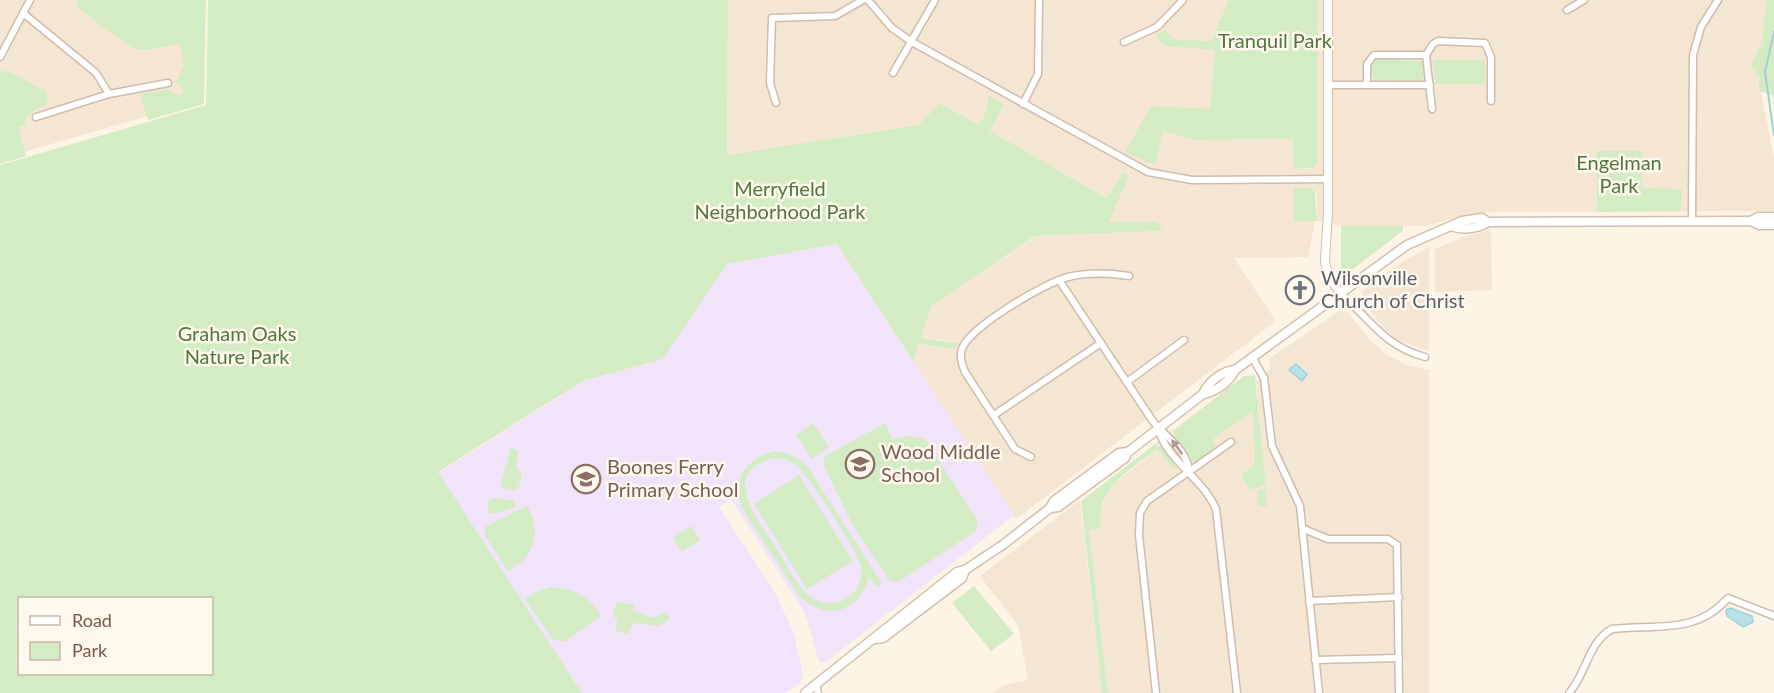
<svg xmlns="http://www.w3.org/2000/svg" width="1774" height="693" font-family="Lato,sans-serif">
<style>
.residential{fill:#f5e6d4}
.education{fill:#f1e3fa}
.green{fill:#d4ecc4;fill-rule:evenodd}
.water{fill:#b9e1e8;stroke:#9fd1da;stroke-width:1.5}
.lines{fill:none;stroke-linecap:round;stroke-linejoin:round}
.stream{stroke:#9fd1da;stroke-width:2}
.minor-casing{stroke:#cfbcab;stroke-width:9}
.tertiary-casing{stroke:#cfbcab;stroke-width:10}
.secondary-casing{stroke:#d5beab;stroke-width:11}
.minor{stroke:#fff;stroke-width:6}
.tertiary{stroke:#fff;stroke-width:8}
.secondary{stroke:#fff;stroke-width:8}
.oneway{fill:#ae9c92}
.labels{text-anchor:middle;stroke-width:5;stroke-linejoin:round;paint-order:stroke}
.park-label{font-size:20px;fill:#4f783e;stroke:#fff8ed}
.worship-label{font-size:20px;fill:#5b616d;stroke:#fff8ed;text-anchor:start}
.education-label{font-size:20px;fill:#785e54;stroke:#fff8ed;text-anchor:start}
</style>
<rect width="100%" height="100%" fill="#fdf4e6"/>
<g class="residential">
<polygon points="0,0 201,0 199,101 0,159"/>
<polygon points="728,0 1228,0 1212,41 1174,39 1165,29 1156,35 1164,46 1215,49 1210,110 1162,131 1195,140 1294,139 1294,169 1311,169 1316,164 1318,0 1768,0 1758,78 1774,157 1774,211 1491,212 1461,216 1426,226 1341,226 1317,221 1317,194 1312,188 1294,221 1315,221 1308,257 1234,258 1276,321 1016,519 913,361 918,344 955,349 957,343 945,340 920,338 931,306 1036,236 1162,231 1157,222 1109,222 1123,172 1108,198 989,131 988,95 987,110 979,125 940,103 918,125 727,155"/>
<polygon points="1491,230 1492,290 1435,292 1435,249 1462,237"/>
<polygon points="1429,247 1429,351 1397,340 1382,326 1362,300 1363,290 1403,261"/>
<polygon points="1339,311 1348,312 1370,340 1387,355 1407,365 1429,370 1429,693 1108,693 1089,530 1101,528 1100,514 1110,486 1159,449 1176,470 1159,445 1152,446 1244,376 1213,438 1253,411 1255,464 1266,484 1256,381 1270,369 1269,359"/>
<polygon points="1080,500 1102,693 993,693 1004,685 1028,680 1018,626 980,576"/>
</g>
<polygon class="education" points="837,244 1014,515 826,662 819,662 805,613 731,499 719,507 777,596 794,635 803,674 800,683 785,693 582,693 438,473 584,381 663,359 726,264"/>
<g class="green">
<polygon points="78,0 206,0 204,104 148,120 140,94 169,89 180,97 184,91 176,81 184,66 180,44 144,50 132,48 76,7"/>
<path d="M208 0H728L727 155 918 125 940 103 979 125 987 110 988 95 1004 104 990 131 1107 198 1123 172 1129 175 1109 222H1157L1163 231 1035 236 931 306 921 338 957 343 955 349 919 344 913 361 837 244 727 264 663 359 583 381 438 472 582 693H0V165L206 105ZM20 598H212V674H20Z"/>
<polygon points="1228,0 1318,0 1317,162 1313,168 1294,169 1293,139 1195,140 1163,131 1155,165 1125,152 1151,106 1210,109 1215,50 1164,46 1156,35 1165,29 1174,39 1212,41"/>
<polygon points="1767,0 1774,0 1774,96 1759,91 1759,76 1751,67 1762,40"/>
<polygon points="1376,59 1423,61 1424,77 1418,81 1375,80 1371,76 1371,64"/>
<polygon points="1433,60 1485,60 1485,84 1436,84"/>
<path d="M6 70 46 91 48 101C43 111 33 106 25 120L26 124 18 127 26 156 0 164V73Z"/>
<polygon points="1597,151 1642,151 1642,188 1682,189 1681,209 1676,211 1597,212"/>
<polygon points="1294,188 1311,188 1315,191 1317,221 1294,221"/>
<polygon points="1341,226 1403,226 1403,231 1341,278"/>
<polygon points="1255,375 1266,484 1250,490 1241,475 1255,464 1253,411 1214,438 1215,449 1195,464 1175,437 1174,431 1244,376"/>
<polygon points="813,423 829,447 812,459 796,435"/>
<polygon points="885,423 893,439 909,436 925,439 978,521 976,531 898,582 890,581 853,526 823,464 825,456"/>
<path d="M1154 445 1161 447 1175 465V471L1158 449C1129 471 1096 486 1101 528L1089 530 1108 693H1102L1081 501Z"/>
<polygon points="511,448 518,451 516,469 522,473 519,487 514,490 500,487"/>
<path d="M775 451C790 453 799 458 809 469L882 584 877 587 869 577C858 613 827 622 799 596L743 510C731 481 744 458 775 451ZM775 458C783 459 790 460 796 465 807 473 858 553 861 565 865 584 850 603 831 603 824 604 815 601 810 596 796 586 788 566 778 551 760 523 716 471 775 458Z"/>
<polygon points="799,475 853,561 807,589 754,504"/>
<polygon points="1265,489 1267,506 1258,507 1257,490"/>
<polygon points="494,498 513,500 516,507 494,514 488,512 488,501"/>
<path d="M527 506C542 532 535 557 508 571L484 534 486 526Z"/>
<polygon points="691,526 700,540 682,552 673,538"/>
<polygon points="974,586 1014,634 991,651 952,603"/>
<path d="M552 587C576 589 589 597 601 616L564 642 552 639 525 599 538 591Z"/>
<polygon points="617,601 634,605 633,611 654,618 665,612 670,618 659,626 633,623 628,634 615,631 618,620 613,616"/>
</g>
<g class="water">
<polygon points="1296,364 1307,374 1302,381 1289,370"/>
<polygon points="1730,608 1752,616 1753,622 1743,627 1727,616 1726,610"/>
</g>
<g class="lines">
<polyline class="stream" points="1774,32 1765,72 1774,135"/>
<g class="minor-casing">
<g id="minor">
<polyline points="868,0 892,28 912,42 1148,172 1192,180 1328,179"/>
<polyline points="1567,10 1584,0"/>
<polyline points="23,13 96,73 109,94"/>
<polyline points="1124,42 1157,27 1183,0"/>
<polyline points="1426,55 1433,44 1438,41 1485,43 1491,57 1491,101"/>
<polyline points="1426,55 1432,109"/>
<polyline points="0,57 30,0"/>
<polyline points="893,73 935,0"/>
<polyline points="1328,85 1430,85"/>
<polyline points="1367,85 1367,64 1374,55 1426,55"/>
<polyline points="776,103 770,83 772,18 835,16 863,0"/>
<polyline points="1023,104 1038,74 1039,0"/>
<polyline points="36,117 109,94 168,83"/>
<polyline points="1692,221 1693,55 1701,27 1718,0"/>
<path d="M1059 280 1152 420C1164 436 1186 448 1189 470"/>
<path d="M1341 294C1371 320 1384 346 1425 357"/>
<polyline points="1252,357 1264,378 1272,446 1300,506 1319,693"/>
<polyline points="1127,382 1184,340"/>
<polyline points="994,415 1101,343"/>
<path d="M1158 428C1166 460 1202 477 1216 509L1237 693"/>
<path d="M1031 457 1015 449 965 372C962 365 959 357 962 349 968 328 1046 282 1068 277 1088 272 1109 273 1129 276"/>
<polyline points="1304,529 1328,539 1388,539 1397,545 1399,693"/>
<polyline points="1309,601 1399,597"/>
<polyline points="1315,660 1399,658"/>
<polyline points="816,684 818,693"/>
<polyline points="1156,693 1139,535 1140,513 1147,501 1231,442"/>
<path d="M1569 693C1587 673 1588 642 1612 629 1655 624 1696 635 1728 598L1774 616"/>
</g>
</g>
<g class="tertiary-casing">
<polyline id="tertiary" points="1328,0 1328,213 1325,261 1328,276 1341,294"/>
</g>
<g class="secondary-casing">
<g id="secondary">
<polyline points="1751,221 1758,217 1774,217"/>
<path d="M1454 227C1466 230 1479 228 1488 222"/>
<path d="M1203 394C1216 392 1230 381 1235 370"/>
<path d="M1050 508 1058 507 1125 458 1128 452 1203 394C1208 382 1222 371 1235 370L1407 245 1462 221 1482 218 1488 222 1751 221 1759 225H1774"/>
<polyline points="876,639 883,638 962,578 965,570"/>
<polyline points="805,693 957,572 965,570 1004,544 1050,508 1054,501 1119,453 1128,452"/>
</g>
</g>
<use href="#minor" class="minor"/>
<use href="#tertiary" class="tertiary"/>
<use href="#secondary" class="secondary"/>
</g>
<defs><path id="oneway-solid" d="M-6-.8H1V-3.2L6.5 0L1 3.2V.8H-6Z" transform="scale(1.5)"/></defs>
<use class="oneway" href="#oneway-solid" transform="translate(1177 447) rotate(-126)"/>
<defs>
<g id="church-ring" transform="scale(1.5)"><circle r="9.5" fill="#fff8ed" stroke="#6b7280" stroke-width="1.5"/><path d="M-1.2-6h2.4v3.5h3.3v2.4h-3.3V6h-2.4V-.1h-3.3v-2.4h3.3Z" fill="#6b7280"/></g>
<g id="school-ring" transform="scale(1.5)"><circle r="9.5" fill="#fff8ed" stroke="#8d6e63" stroke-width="1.5"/><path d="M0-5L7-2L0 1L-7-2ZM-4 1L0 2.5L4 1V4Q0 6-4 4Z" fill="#8d6e63"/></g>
</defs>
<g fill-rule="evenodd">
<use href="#church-ring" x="1300" y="290"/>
<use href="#school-ring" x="860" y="464"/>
<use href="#school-ring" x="586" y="479"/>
</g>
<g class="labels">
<g class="park-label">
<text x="1275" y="48">Tranquil Park</text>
<text x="1619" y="170">Engelman<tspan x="1619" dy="23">Park</tspan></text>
<text x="780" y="196">Merryfield<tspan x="780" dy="23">Neighborhood Park</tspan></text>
<text x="237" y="341">Graham Oaks<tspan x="237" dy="23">Nature Park</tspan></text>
</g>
<g class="worship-label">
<text x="1321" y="285">Wilsonville<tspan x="1321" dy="23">Church of Christ</tspan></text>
</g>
<g class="education-label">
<text x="881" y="459">Wood Middle<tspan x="881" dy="23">School</tspan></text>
<text x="607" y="474">Boones Ferry<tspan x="607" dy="23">Primary School</tspan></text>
</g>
</g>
<rect x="18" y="597" width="195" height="78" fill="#fff8ed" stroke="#c9b9ab" stroke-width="1.5"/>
<rect x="30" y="616" width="30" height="9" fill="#ffffff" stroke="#c9b9ab" stroke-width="1.5"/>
<text x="72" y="627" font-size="18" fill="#785a49">Road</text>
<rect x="30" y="642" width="30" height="18" fill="#d4ecc4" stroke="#c9b9ab" stroke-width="1.5"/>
<text x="72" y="657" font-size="18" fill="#785a49">Park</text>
</svg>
